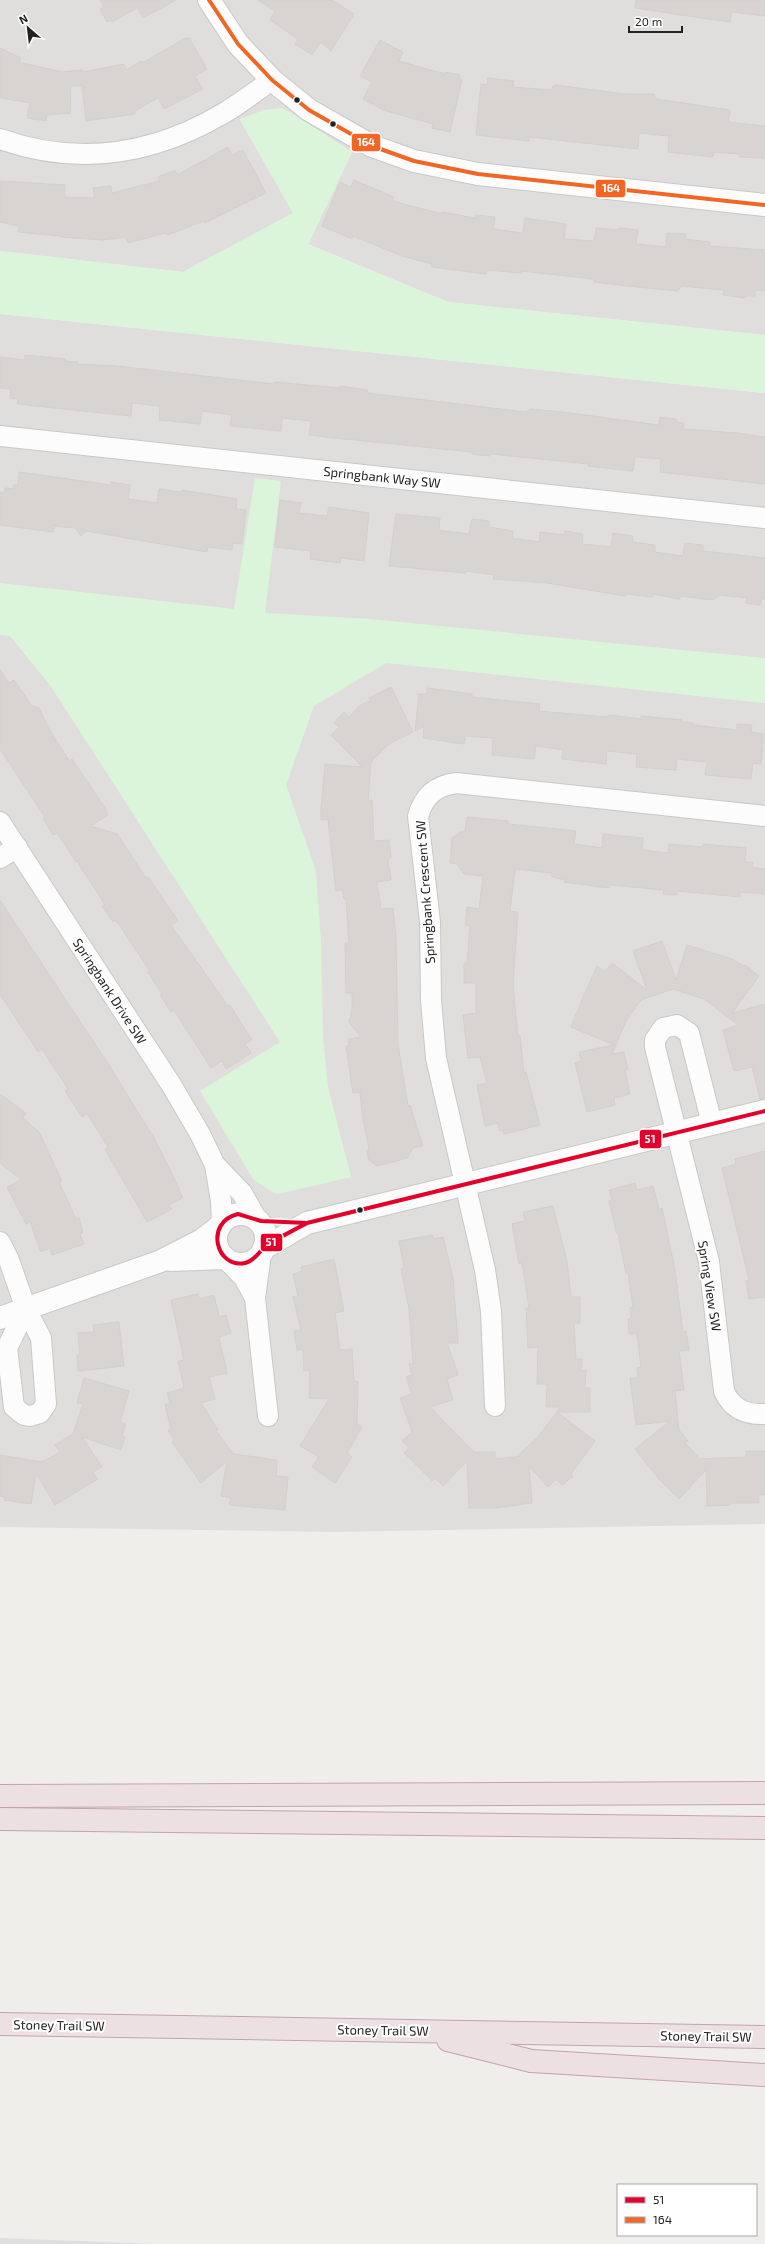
<svg xmlns="http://www.w3.org/2000/svg" width="765" height="2244" font-family="'Exo 2',sans-serif">
<style>
.residential{fill:#dfdedc}
.park{fill:#daf5da}
.building{fill:#d7d4d2;stroke:#d3d0cc}
.lines{fill:none;stroke-linecap:round;stroke-linejoin:round}
.minor-casing{stroke:#c9c8c7;stroke-width:22}
.tertiary-casing{stroke:#c9c8c7;stroke-width:24}
.motorway-casing{stroke:#c5a2ac;stroke-width:24}
.minor{stroke:#fdfcfc;stroke-width:20}
.tertiary{stroke:#fdfcfc;stroke-width:22}
.motorway{stroke:#ece0e2;stroke-width:22}
.bus-1-casing{stroke:#fff;stroke-width:7}
.bus-2-casing{stroke:#fff;stroke-width:7}
.bus-1{stroke:#e4002b;stroke-width:4}
.bus-2{stroke:#f26522;stroke-width:4}
.bus-dot{fill:#222;stroke:#fff;stroke-width:1.5}
.labels{text-anchor:middle;stroke-width:4;stroke-linejoin:round;paint-order:stroke}
.street-label{font-size:13px;fill:#222;stroke:#fff}
.line-badge{stroke:#fff;stroke-width:1.5}
.badge-label{font-size:11px;text-anchor:middle;font-weight:bold;fill:#fff}
</style>
<rect width="100%" height="100%" fill="#f0eeeb"/>
<g class="residential">
<polygon points="0,0 765,0 765,335 448,302 308,244 352,152 288,111 264,110 240,120 293,213 183,272 0,251"/>
<polygon points="0,314 765,393 765,1524 336,1532 0,1527"/>
<polygon points="0,2238 154,2244 0,2244"/>
</g>
<g class="park">
<polygon points="282,108 352,152 308,245 448,302 765,335 765,393 0,314 0,251 183,272 293,213 240,119 264,110"/>
<polygon points="255,478 281,481 265,613 370,619 765,658 765,703 386,663 314,706 286,785 316,871 321,941 323,1036 328,1087 351,1177 278,1194 272,1192 253,1179 200,1091 280,1042 50,685 10,636 0,635 0,583 234,609"/>
</g>
<g class="building">
<polygon points="100,0 176,0 143,18 137,8 112,22 111,20 107,22 100,9 104,7"/>
<polygon points="258,0 332,0 354,14 331,51 321,42 312,55 295,44 298,39 270,20 275,11"/>
<polygon points="636,0 765,0 765,16 731,12 730,22 708,19 635,8"/>
<polygon points="186,38 189,38 207,69 195,76 203,89 164,109 158,98 135,111 135,114 86,121 82,86 71,86 70,113 47,115 46,121 27,118 30,103 0,98 0,48 21,58 19,62 62,72 82,70 83,72 124,64 126,70 141,61 142,63"/>
<polygon points="380,40 403,52 399,61 445,74 445,72 460,75 459,79 462,79 450,132 432,128 433,124 383,110 363,99 372,82 360,76"/>
<polygon points="488,78 514,81 513,87 552,90 553,86 555,85 625,94 654,94 656,99 730,110 728,122 765,126 765,158 740,157 740,154 714,152 713,157 668,152 669,136 639,133 638,149 530,137 529,141 476,135 481,84 487,85"/>
<polygon points="228,147 232,155 243,150 266,193 205,223 204,221 167,235 165,233 128,243 125,237 103,240 60,237 60,236 18,232 19,226 0,222 0,181 65,185 65,197 95,198 93,188 111,186 112,193 159,181 158,177 175,170 177,175"/>
<polygon points="354,180 394,197 392,201 442,214 442,212 475,218 476,215 495,217 493,229 523,233 525,218 566,224 564,239 594,241 596,228 618,230 619,228 638,230 636,244 666,247 667,233 686,234 685,239 710,242 710,246 765,250 765,291 755,290 755,296 746,296 745,298 723,295 724,290 681,286 678,291 618,285 594,282 594,279 521,271 521,273 487,270 486,274 432,267 432,264 402,256 353,236 352,239 322,226 340,182 351,187"/>
<polygon points="25,355 65,359 65,361 78,362 77,364 117,366 274,384 274,382 340,388 340,386 368,390 367,393 526,412 530,409 563,412 659,425 660,417 676,419 676,422 684,423 683,429 738,433 765,437 765,484 660,472 661,459 635,457 633,471 588,466 589,464 491,454 490,456 472,454 472,452 335,438 309,435 311,421 282,418 281,431 230,426 232,415 202,411 200,424 159,420 160,406 132,403 131,416 17,404 18,399 10,398 11,389 0,388 0,357 25,360"/>
<polygon points="19,472 111,485 111,482 130,485 128,499 157,503 159,489 182,492 182,490 237,499 236,509 246,510 242,544 233,543 232,550 208,547 207,552 86,531 81,536 75,528 54,526 53,532 0,525 0,492 4,493 5,488 13,489 14,485 18,485"/>
<polygon points="280,500 301,503 299,513 327,516 329,507 369,513 364,561 341,558 340,563 310,559 311,551 275,547"/>
<polygon points="396,514 440,518 439,530 469,534 472,519 489,521 489,527 513,531 512,538 539,542 540,532 564,535 565,531 583,534 582,544 611,547 613,533 633,536 632,542 655,545 655,552 683,556 685,543 703,545 703,551 765,558 765,599 761,599 760,605 746,603 747,598 720,595 713,600 680,596 680,599 653,594 653,597 625,594 625,596 547,583 493,579 494,575 466,571 466,573 389,566"/>
<polygon points="0,669 9,683 14,680 32,706 39,708 48,727 69,761 72,759 105,808 108,815 90,826 117,834 146,878 148,877 178,921 171,925 228,1006 230,1005 252,1040 245,1044 251,1053 226,1069 222,1061 211,1068 174,1010 171,1012 160,995 162,994 148,972 150,971 116,920 113,922 102,906 105,905 77,861 76,862 57,833 53,835 43,819 45,817 0,749"/>
<polygon points="391,687 413,732 389,744 371,762 368,801 372,800 374,841 389,840 391,858 388,859 391,880 377,882 381,909 393,908 396,935 398,1044 408,1106 410,1105 423,1146 413,1148 407,1158 377,1166 369,1160 367,1153 369,1148 363,1120 360,1092 353,1093 346,1046 349,1045 348,1039 361,1037 349,1022 352,1011 352,993 346,993 345,943 349,943 346,899 344,899 342,890 336,891 328,819 321,820 321,808 325,764 362,767 331,735 339,727 334,723 344,712 349,717 360,705 371,701 369,698"/>
<polygon points="427,688 472,694 472,697 540,704 539,711 606,717 610,715 641,719 641,716 682,720 681,722 693,723 693,725 737,730 737,724 752,725 751,732 764,734 761,764 753,763 751,779 705,775 707,762 677,759 676,770 636,767 637,754 607,751 606,764 562,759 563,750 536,746 534,759 492,755 493,738 465,736 464,744 423,738 424,726 415,731 419,694 427,694"/>
<polygon points="467,817 508,821 508,824 576,831 574,844 602,848 603,834 643,838 642,850 668,853 669,844 703,847 703,844 746,848 745,862 753,862 752,867 765,869 765,894 740,892 740,897 677,891 677,895 663,894 664,890 610,885 609,888 564,882 565,880 552,877 552,873 515,869 510,911 518,912 513,984 518,1036 520,1036 524,1073 526,1072 540,1125 504,1134 503,1130 500,1131 498,1123 485,1126 477,1085 487,1083 480,1057 468,1058 463,1015 476,1013 476,983 464,983 464,964 467,964 470,926 465,925 467,907 479,909 483,876 464,874 457,864 450,863 452,838 460,832 465,832"/>
<polygon points="0,900 105,1059 154,1138 173,1176 183,1198 169,1205 172,1209 147,1222 105,1149 108,1147 100,1134 87,1114 82,1117 65,1091 68,1089 42,1049 38,1052 0,994"/>
<polygon points="662,941 676,980 687,945 732,959 744,966 745,965 759,976 732,1013 765,1004 765,1098 760,1099 752,1067 734,1071 723,1030 738,1025 704,999 673,989 641,1000 626,1021 612,1054 624,1052 628,1070 625,1070 630,1094 614,1098 615,1105 587,1112 575,1063 581,1061 579,1052 614,1045 571,1027 581,1002 597,966 605,972 612,963 647,990 633,951"/>
<polygon points="0,1094 26,1113 23,1118 39,1132 62,1181 59,1182 76,1219 79,1218 83,1232 80,1234 84,1244 52,1255 50,1248 41,1252 30,1222 26,1224 7,1187 21,1180 0,1163"/>
<polygon points="765,1151 765,1297 749,1299 746,1281 749,1280 722,1168 736,1164 735,1159"/>
<polygon points="635,1183 637,1190 653,1186 659,1209 662,1208 675,1270 683,1332 686,1331 689,1350 679,1351 684,1390 675,1391 679,1430 688,1441 685,1443 700,1459 746,1457 746,1451 765,1451 765,1495 759,1495 759,1503 731,1503 731,1505 707,1506 706,1470 679,1499 658,1478 635,1449 670,1421 636,1425 630,1378 638,1378 637,1368 641,1367 637,1333 629,1334 628,1319 631,1319 630,1308 633,1307 628,1274 626,1274 618,1233 617,1234 609,1201 612,1201 609,1190"/>
<polygon points="553,1206 567,1261 571,1297 580,1297 580,1323 574,1323 576,1359 582,1359 581,1370 586,1370 585,1388 590,1388 590,1412 557,1412 595,1441 571,1474 573,1476 562,1485 556,1479 548,1487 529,1466 532,1503 496,1508 469,1508 467,1461 443,1486 435,1478 432,1481 404,1453 409,1448 402,1441 412,1432 400,1398 412,1394 406,1377 412,1375 409,1364 413,1363 409,1309 401,1269 404,1268 399,1241 432,1235 433,1239 443,1237 453,1277 458,1343 447,1343 458,1375 447,1379 453,1400 430,1407 474,1452 495,1452 495,1459 516,1457 537,1438 561,1407 546,1407 547,1384 537,1384 538,1347 528,1348 526,1308 529,1308 522,1263 519,1264 512,1224 525,1221 523,1212"/>
<polygon points="334,1259 344,1311 335,1313 340,1350 352,1349 354,1381 358,1382 357,1424 362,1427 347,1453 352,1457 335,1483 312,1467 319,1457 300,1446 329,1399 309,1398 310,1370 304,1371 303,1349 297,1350 294,1331 301,1330 293,1297 298,1296 293,1274 302,1271 301,1267"/>
<polygon points="198,1294 199,1299 214,1295 219,1317 226,1315 231,1333 219,1337 227,1373 209,1377 215,1399 201,1403 218,1430 216,1431 234,1454 277,1460 276,1476 288,1477 285,1510 229,1505 231,1498 221,1496 227,1461 201,1483 172,1442 174,1440 168,1431 171,1429 165,1405 170,1403 167,1393 184,1388 178,1361 184,1360 171,1300"/>
<polygon points="119,1322 124,1366 78,1371 77,1355 80,1355 78,1333 94,1332 93,1325"/>
<polygon points="84,1378 129,1391 120,1422 126,1424 122,1435 125,1437 121,1450 82,1437 102,1467 93,1472 98,1479 55,1505 36,1473 31,1504 4,1500 5,1497 0,1496 0,1455 42,1462 60,1452 55,1445 73,1434 83,1404 77,1403"/>
</g>
<g class="lines">
<g class="minor-casing">
<g id="minor">
<path d="M0 139C79 167 153 155 224 113 241 103 256 91 272 80"/>
<polyline points="0,436 765,518"/>
<polyline points="0,822 172,1086 200,1134 215,1165 242,1193 256,1218"/>
<polyline points="0,858 17,847"/>
<path d="M712 1124 689 1033 677 1025 663 1028 655 1040V1047L709 1262 724 1391C732 1409 746 1415 765 1414"/>
<polyline points="215,1165 221,1201 222,1223"/>
<polyline points="0,1242 9,1260 26,1309"/>
<polyline points="261,1254 255,1298 268,1416"/>
<polyline points="227,1260 244,1278 255,1298"/>
<polygon points="26,1309 41,1338 46,1404 40,1413 30,1416 24,1415 14,1407 7,1348"/>
<path d="M495 1406 491 1311 485 1270 436 1058 431 1000 430 922 418 816C424 796 435 786 456 783L765 816"/>
</g>
</g>
<g class="tertiary-casing">
<g id="tertiary">
<polyline points="209,0 238,44 272,80 309,110 372,146 414,161 478,174 765,205"/>
<circle cx="241" cy="1239" r="25"/>
<polyline points="264,1248 307,1223 765,1111"/>
<polyline points="170,1260 225,1258"/>
<polyline points="0,1318 161,1261 202,1240 220,1226"/>
</g>
</g>
<g class="motorway-casing">
<g id="motorway">
<polyline points="0,1796 765,1793"/>
<polyline points="0,1819 765,1828"/>
<polyline points="0,2024 765,2037"/>
<polyline points="448,2040 531,2061 765,2075"/>
</g>
</g>
<use href="#minor" class="minor"/>
<use href="#tertiary" class="tertiary"/>
<use href="#motorway" class="motorway"/>
<g class="bus-1-casing">
<g id="bus-1">
<path d="M238 1214 261 1221 307 1223C293 1231 276 1238 264 1248 257 1254 254 1261 245 1263 216 1269 204 1222 238 1214Z"/>
<polyline points="307,1223 765,1111"/>
</g>
</g>
<g class="bus-2-casing">
<polyline id="bus-2" points="209,0 238,44 272,80 309,110 372,146 414,161 478,174 765,205"/>
</g>
<use href="#bus-1" class="bus-1"/>
<use href="#bus-2" class="bus-2"/>
</g>
<g class="bus-dot">
<circle cx="297" cy="100" r="3.5"/>
<circle cx="333" cy="124" r="3.5"/>
<circle cx="360" cy="1210" r="3.5"/>
</g>
<g class="labels">
<g class="street-label">
<text transform="translate(382 477) rotate(6)" y="5">Springbank Way SW</text>
<text transform="translate(425 892) rotate(-94)" y="5">Springbank Crescent SW</text>
<text transform="translate(110 991) rotate(57)" y="5">Springbank Drive SW</text>
<text transform="translate(710 1286) rotate(81)" y="5">Spring View SW</text>
<text transform="translate(59 2025) rotate(1)" y="5">Stoney Trail SW</text>
<text transform="translate(383 2030) rotate(1)" y="5">Stoney Trail SW</text>
<text transform="translate(706 2036) rotate(1)" y="5">Stoney Trail SW</text>
</g>
</g>
<g class="line-badge">
<rect x="351" y="133" width="30" height="19" rx="4" fill="#f26522"/>
<rect x="595" y="179" width="31" height="19" rx="4" fill="#f26522"/>
<rect x="639" y="1129" width="23" height="20" rx="4" fill="#e4002b"/>
<rect x="260" y="1233" width="23" height="19" rx="4" fill="#e4002b"/>
</g>
<g class="badge-label">
<text x="366" y="146">164</text>
<text x="611" y="192">164</text>
<text x="650" y="1143">51</text>
<text x="271" y="1246">51</text>
</g>
<rect x="617" y="2184" width="140" height="52" fill="#ffffff" stroke="#a7a7a7"/>
<rect x="625" y="2197" width="20" height="6" fill="#e4002b" stroke="#a7a7a7"/>
<text x="653" y="2204" font-size="12" fill="#222222">51</text>
<rect x="625" y="2217" width="20" height="6" fill="#f26522" stroke="#a7a7a7"/>
<text x="653" y="2224" font-size="12" fill="#222222">164</text>
<g transform="translate(28 28) rotate(332)" stroke="#ffffff" stroke-width="3" paint-order="stroke">
<path d="M0-3L7 15L0 10L-7 15Z" fill="#222222"/>
<text y="-6" font-size="11" font-weight="bold" text-anchor="middle" fill="#222222">N</text>
</g>
<path d="M629 26v6h53v-6" fill="none" stroke="#222222" stroke-width="2"/>
<text x="635" y="26" font-size="12" fill="#222222" stroke="#ffffff" stroke-width="3" paint-order="stroke">20 m</text>
</svg>
